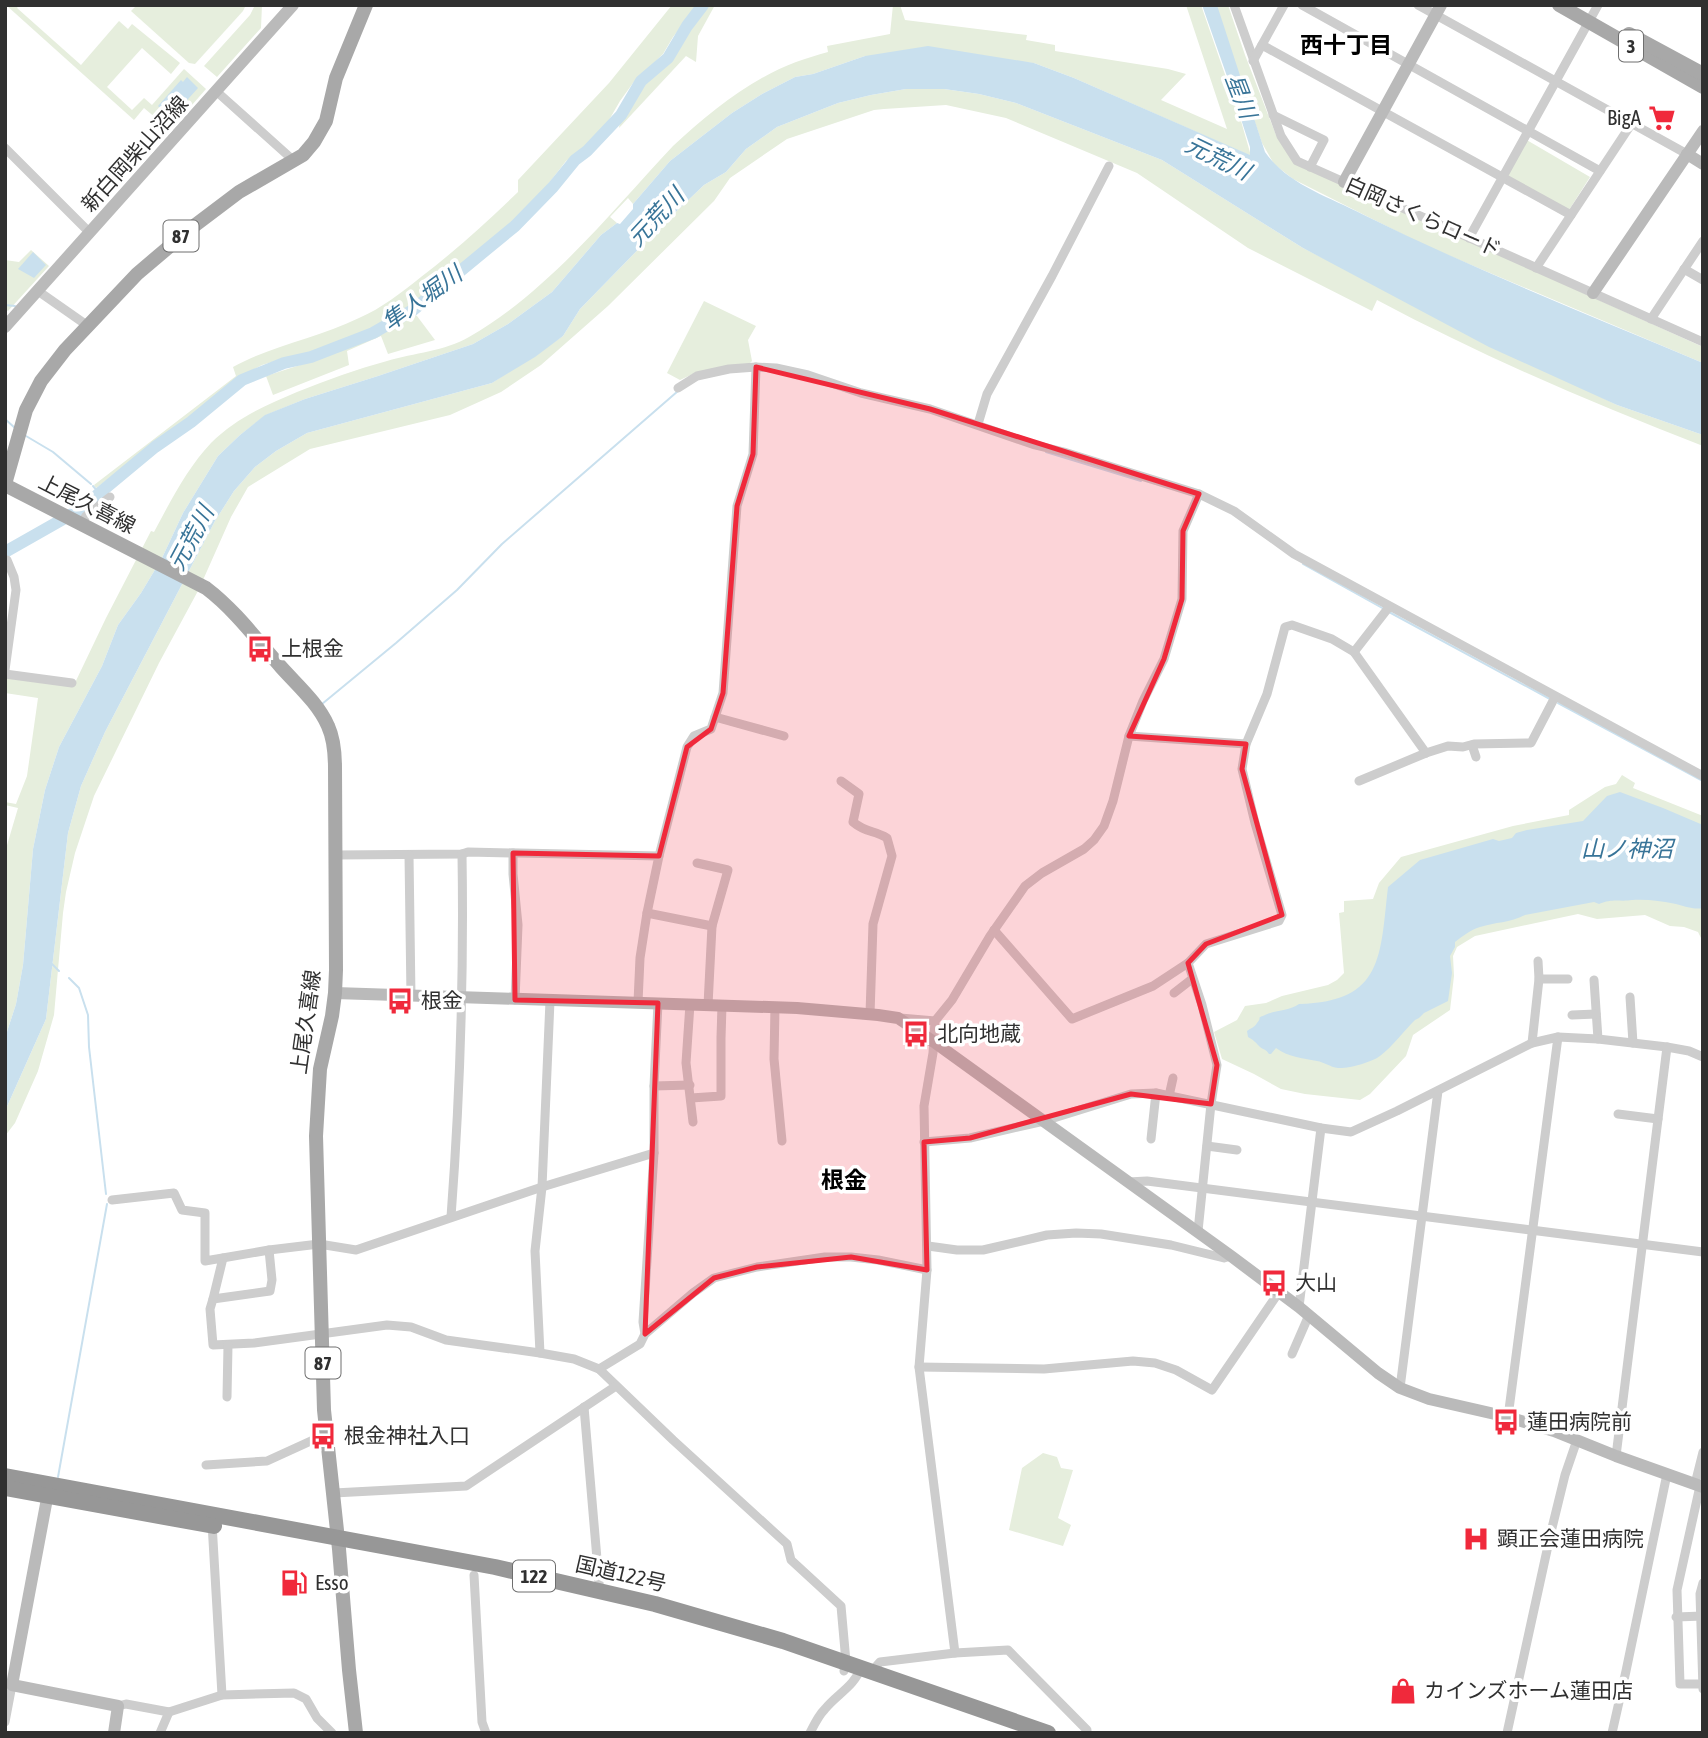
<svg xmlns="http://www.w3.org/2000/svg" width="1708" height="1738" font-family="'Asap Condensed','Noto Sans JP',sans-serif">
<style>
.green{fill:#e6eedd}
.water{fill:#c9e0ee}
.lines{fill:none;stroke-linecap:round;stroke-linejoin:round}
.stream{stroke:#c9e0ee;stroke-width:2}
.river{stroke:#c9e0ee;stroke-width:12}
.street{stroke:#cdcdcd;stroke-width:9}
.secondary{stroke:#bababa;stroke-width:12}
.primary{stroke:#a8a8a8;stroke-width:14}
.highway{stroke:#979797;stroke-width:16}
.marked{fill:#f0293b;fill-opacity:0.2;stroke:#f0293b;stroke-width:5;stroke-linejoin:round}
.labels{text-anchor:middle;stroke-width:7;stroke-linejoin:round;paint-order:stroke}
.shield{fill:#fff;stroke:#6e6e6e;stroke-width:2}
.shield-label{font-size:19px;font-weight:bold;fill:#303030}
.poi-label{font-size:21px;fill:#303030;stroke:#fff;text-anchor:start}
.street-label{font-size:21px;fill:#303030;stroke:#fff}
.neighbourhood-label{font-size:23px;font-weight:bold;fill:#000;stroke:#fff}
.water-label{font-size:23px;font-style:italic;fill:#387498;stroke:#fff}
</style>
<rect width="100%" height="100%" fill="#fff"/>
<g class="green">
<polygon points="6,5 19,5 17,8 81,65 119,21 128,29 132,24 180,63 171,74 142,48 107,87 132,110 144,98 152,105 184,69 206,89 170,130 144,108 134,120"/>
<polygon points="137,5 246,5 243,11 195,64 189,63 131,11"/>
<polygon points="255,5 262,5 261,28 217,77 204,66 250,15"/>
<path d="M672 5H698L673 37 663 54 633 83 620 101 605 127 587 146 566 161 542 192 517 217 469 262 396 317 371 331 309 353 282 359 262 365 237 378 181 424 146 449 99 486 96 488 94 485 236 376 233 367C273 345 318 338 359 318 382 308 401 293 421 277 455 251 487 222 518 192V180L609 83Z"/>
<polygon points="708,5 715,5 698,36 696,62 686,56 619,128 620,121 643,82 673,59 693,21"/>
<path d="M893 5H900L905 20 1027 35 1026 40 1055 45V51L1168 69 1186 74 1161 100 1227 129 1186 5H1201L1241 121 1251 156 1074 78 1034 63 865 56 813 74 795 77 762 94 732 113 670 161 633 204 628 198 610 217 617 223 601 235 552 292 508 324 473 344 378 376 305 399 266 415 240 435 218 456 183 513 162 558 141 593 118 625 102 666 59 747 45 790 33 849 23 965 16 1004 5 1038V852L18 808 5 805V802L16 804 27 776 38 698 5 693V678L71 686 73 687 106 618 151 531 154 532C170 502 188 467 211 443 236 418 266 405 297 392 327 380 357 369 387 361 414 353 445 351 469 337 549 291 610 213 673 146 709 113 750 79 796 62 807 58 817 55 828 52L827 46 890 34Z"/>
<polygon points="1215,5 1228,5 1245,55 1276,135 1295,163 1703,347 1703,363 1424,245 1293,179 1274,164 1262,143"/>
<path d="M906 89H944L979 94 1016 103 1162 160 1303 248 1617 405 1703 435V446C1592 403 1482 356 1377 300L1372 311 1248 248 1137 173 1006 118 946 105 884 109 874 110 787 139 730 178 714 201 608 306 541 365 501 392 450 415 310 449 248 487 231 517 199 589 159 663 94 796 75 853 66 892 63 913 54 1015 38 1071 15 1123 5 1136V1111L46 1019 68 833 81 786 105 732 215 521 234 491 255 467 276 451 307 433 492 383 563 336 580 309 660 227 704 185 726 172 746 149 777 127 838 103 871 95Z"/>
<polygon points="1525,139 1590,177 1569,210 1506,175"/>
<polygon points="31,250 49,266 8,311 5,309 5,260 19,262"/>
<polygon points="704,301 756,326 748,340 752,361 748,365 695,373 680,380 667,373"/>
<polygon points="413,313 417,316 435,340 388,354 381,336 347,351 349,365 273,395 266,376 328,356 346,346 383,333"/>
<polygon points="1622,775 1635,783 1633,788 1703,816 1703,942 1698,932 1684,927 1670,926 1645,915 1597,919 1578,914 1475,936 1457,947 1453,956 1454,976 1450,1010 1413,1035 1406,1056 1370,1094 1360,1100 1305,1094 1281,1089 1254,1074 1222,1059 1214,1032 1237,1020 1245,1006 1266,1003 1282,996 1328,985 1337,980 1344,973 1339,913 1344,912 1344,901 1373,899 1379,883 1401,857 1513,826 1569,815 1569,810 1605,787 1616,784"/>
<polygon points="1043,1453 1057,1457 1061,1468 1073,1470 1058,1518 1071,1525 1063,1546 1009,1530 1022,1468"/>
</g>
<g class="water">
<path d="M1202 5H1217L1265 152C1287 184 1329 197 1362 214 1473 269 1589 315 1703 363V435L1617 405 1489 347 1303 248 1162 160 1016 103 979 94 944 89H906L871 95 838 103 777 127 746 149 726 172 704 185 660 227 580 309 563 336 535 357 492 383 307 433 276 451 255 467 234 491 215 521 105 732 81 786 68 833 46 1019 5 1111V1038L16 1004 23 965 33 849 45 790 59 747 102 666 118 625 141 593 162 558 183 513 218 456 240 435 265 415 305 399 378 376 473 344 508 324 552 292 601 235 617 223 620 224 633 209V204L670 161 732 113 762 94 795 77 813 74 865 56 928 46 1034 63 1074 78 1250 155V147L1229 82Z"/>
<polygon points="187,77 198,88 171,118 158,106 181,80 183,82"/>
<polygon points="33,252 46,265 34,278 18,269"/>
<path d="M1620 792 1663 808 1703 825V908C1693 910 1685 906 1676 904 1661 901 1647 899 1632 900 1619 902 1613 898 1599 904L1594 902 1525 915C1510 923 1495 922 1480 927 1470 930 1463 936 1455 942V947L1450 956 1452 973 1448 1001 1424 1013 1419 1018 1415 1020C1404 1031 1392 1047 1380 1056 1372 1062 1348 1069 1338 1068 1330 1067 1324 1062 1317 1061 1302 1058 1288 1057 1276 1048L1271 1054H1269C1266 1049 1264 1050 1260 1047 1256 1043 1254 1040 1248 1037L1247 1031C1251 1028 1255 1027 1257 1023 1263 1016 1255 1019 1265 1015 1275 1010 1289 1011 1299 1004 1384 1002 1380 955 1388 887L1420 860 1493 839 1499 841 1512 838 1516 833 1527 830 1583 821 1607 796Z"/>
</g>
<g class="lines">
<g class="stream">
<polyline points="5,305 15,306"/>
<polyline points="5,419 15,428"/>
<polyline points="26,436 53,452 91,484"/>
<polyline points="1046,452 1141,481"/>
<polyline points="93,486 99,493"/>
<polyline points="1303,564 1384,609"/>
<polyline points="1389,612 1550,699"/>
<polyline points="1558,703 1703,781"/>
<polyline points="322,704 396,643 457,590 502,544 678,391"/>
<polyline points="52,964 59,971"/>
<polyline points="69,978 79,988 88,1015 89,1047 106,1194"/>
<polyline points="58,1477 107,1204"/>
</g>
<polyline class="river" points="5,552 79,510 155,447 191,422 242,380 284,363 311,357 373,333 413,310 515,226 553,187 575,160 587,151 621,115 641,81 668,58 687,26 703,5"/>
<g class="street">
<polyline points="1234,5 1281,136 1297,161 1703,342"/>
<polyline points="1302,5 1600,171"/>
<polyline points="1418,5 1687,154"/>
<polyline points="1262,45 1571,215"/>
<polyline points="1253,61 1284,5"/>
<polyline points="216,91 293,160"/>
<polyline points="1273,115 1324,140 1310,167"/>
<polyline points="5,148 90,233"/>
<polyline points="1469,238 1598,5"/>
<polyline points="1536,268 1632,123"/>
<polyline points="1684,269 1703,280"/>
<polyline points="38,291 88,326"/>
<polyline points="1651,319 1703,241"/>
<polyline points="678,388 697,376 729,369 756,367 776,368 808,375 861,393 930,409 1035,445 1064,452 1199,494 1234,511 1294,554 1703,776"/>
<polyline points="978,424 987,394 1052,276 1109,166"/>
<polyline points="81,524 86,516 110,497"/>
<polyline points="5,561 7,560 14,577 16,590 5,670"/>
<polyline points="1354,652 1426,753"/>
<polyline points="5,674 72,683"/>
<polyline points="715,717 784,736"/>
<polyline points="1129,736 1246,744"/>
<polyline points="1472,745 1476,757"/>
<path d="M841 781 859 794 853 822C866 833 874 830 887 838L892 856 873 924 870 1014"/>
<polyline points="1359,781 1426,753 1448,746 1463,747 1474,744 1531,743 1555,697"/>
<polyline points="513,853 513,874 518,925 515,1000"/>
<polyline points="336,855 462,854 468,852 659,856"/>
<polyline points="409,855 411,997"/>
<polyline points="647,913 712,926 728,870 697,863"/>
<polyline points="994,930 1072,1019 1153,986 1188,963 1206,944 1279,921 1282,915 1255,823 1242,769 1246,744 1267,694 1285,627 1292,625 1332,639 1354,652 1389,607"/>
<polyline points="1188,963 1202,1005 1217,1065 1211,1104 1198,1231"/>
<polyline points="1539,979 1568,979"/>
<polyline points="1594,980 1598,1039"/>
<polyline points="1174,993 1192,979"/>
<polyline points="1630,997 1633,1043"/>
<polyline points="638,1002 640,958 647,913 659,856 687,747 694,736 711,729 723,693 737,506 753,454 756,367"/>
<polyline points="690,1004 686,1063 693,1122"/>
<polyline points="708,1005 712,926"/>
<polyline points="775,1007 774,1059 782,1141"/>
<polyline points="1572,1015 1596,1014"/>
<polyline points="900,1018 935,1021"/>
<polyline points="1532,1043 1539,979 1538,961"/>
<polyline points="654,1086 690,1085"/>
<polyline points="1169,1096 1173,1078"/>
<polyline points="691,1098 721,1096 721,1038 722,1005"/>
<polyline points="1618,1114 1658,1119"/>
<polyline points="1151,1139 1156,1093"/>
<polyline points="924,1142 970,1138 1044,1121 1131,1094 1156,1093 1321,1128 1351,1132 1397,1111 1532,1043 1558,1037 1598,1039 1667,1047 1689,1051 1703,1057"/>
<polyline points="1207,1146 1237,1150"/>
<polyline points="1128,1182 1147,1181 1703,1252"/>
<polyline points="112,1200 174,1193 182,1210 205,1213 205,1261 269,1250 319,1244 356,1250 542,1187 654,1153"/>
<path d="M451 1217C460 1096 464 976 462 854"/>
<polyline points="928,1246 957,1250 983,1250 1047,1235 1076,1233 1101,1234 1171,1245 1224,1258 1231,1256"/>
<polyline points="269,1250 272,1280 270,1291 213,1299 210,1309 213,1345 254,1343 387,1325 411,1327 446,1340 540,1353 574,1359 599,1369 640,1344 645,1334 693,1293 714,1278 757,1267 825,1257 851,1257 878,1260 927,1270"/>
<polyline points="213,1299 223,1258"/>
<polyline points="1299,1307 1321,1128"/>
<polyline points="645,1334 643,1322 654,1153 654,1086 658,1003"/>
<polyline points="540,1353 535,1251 542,1187 550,1001"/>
<polyline points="1292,1354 1309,1315"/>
<polyline points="919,1367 1044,1369 1133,1361 1155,1363 1176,1370 1212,1390 1279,1292"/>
<polyline points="599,1369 673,1440 787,1544 791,1560 841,1606 846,1662 844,1671"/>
<polyline points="1400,1388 1438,1091"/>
<polyline points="227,1397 228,1345"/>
<polyline points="584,1407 600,1594"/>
<polyline points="1508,1417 1558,1037"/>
<polyline points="1616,1456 1667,1047"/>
<polyline points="206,1465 267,1461 313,1440 328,1440"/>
<polyline points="1695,1484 1703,1452"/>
<polyline points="1700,1486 1677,1590 1680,1684 1703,1684"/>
<polyline points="334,1493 466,1486 616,1386"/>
<polyline points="212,1523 222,1695"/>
<polyline points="474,1575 482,1722 486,1733"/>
<polyline points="1703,1583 1700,1594 1703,1689"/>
<polyline points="1676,1617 1703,1616"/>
<polyline points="872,1671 880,1662 955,1653"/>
<polyline points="118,1706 126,1704 169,1712 222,1695 294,1693 306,1699 317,1718 332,1733"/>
<polyline points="5,1722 12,1685"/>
<polyline points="160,1733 169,1712"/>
<path d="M810 1733C814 1725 818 1716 825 1709 837 1694 855 1686 861 1667"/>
<polyline points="1087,1733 1087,1730 1008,1650 955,1653 919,1367 927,1270 924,1106 933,1053 935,1021 952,1000 990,936 1025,886 1042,873 1084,849 1094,840 1104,826 1113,801 1129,736 1143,701 1164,659 1182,599 1183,531 1199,494"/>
<polyline points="1507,1733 1551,1532 1565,1475 1577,1440"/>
<polyline points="1612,1733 1626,1671 1667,1474"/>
</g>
<g class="secondary">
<polyline points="1687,154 1703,164"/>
<polyline points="1344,182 1441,5"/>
<polyline points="1593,293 1703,131"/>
<polyline points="5,327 293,5"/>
<polyline points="335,993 797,1008 878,1015 898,1018 934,1042 1231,1256 1299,1307 1378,1373 1400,1388 1429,1399 1508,1417 1554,1431 1616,1456 1703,1487"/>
<polyline points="49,1488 12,1685 118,1706 114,1733"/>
</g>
<g class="primary">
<polyline points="1559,5 1703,87"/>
<polyline points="1629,34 1703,74"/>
<polyline points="5,484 26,410 41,381 65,350 137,274 190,229 239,192 303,155 314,142 326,121 336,78 366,5"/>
<path d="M5 485 206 588C235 610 257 640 281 667 297 685 318 703 328 726 334 739 335 754 335 768L336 970 335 993 332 1016 320 1069 316 1136 324 1410 339 1549 349 1670 356 1733"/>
</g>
<g class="highway">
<polyline points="5,1476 495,1567 655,1604 783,1641 1048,1733"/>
<polyline points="5,1488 214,1526"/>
</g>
</g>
<path class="marked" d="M756 367 930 409 1199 494 1183 531 1182 599 1164 659 1129 736 1246 744 1242 769 1282 915 1206 944 1188 963 1217 1065 1211 1104 1131 1094 970 1138 924 1142 927 1270 851 1257 757 1267 714 1278 645 1334 658 1003 515 1000 513 853 659 856 687 747 711 729 723 693 737 506 753 454Z"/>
<defs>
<g id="supermarket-bare" transform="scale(2.1)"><path d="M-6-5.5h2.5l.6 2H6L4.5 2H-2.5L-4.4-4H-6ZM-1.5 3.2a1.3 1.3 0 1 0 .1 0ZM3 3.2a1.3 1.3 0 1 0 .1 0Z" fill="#f0293b" stroke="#fff" stroke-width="2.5" paint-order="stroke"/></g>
<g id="bus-bare" transform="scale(2.1)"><path d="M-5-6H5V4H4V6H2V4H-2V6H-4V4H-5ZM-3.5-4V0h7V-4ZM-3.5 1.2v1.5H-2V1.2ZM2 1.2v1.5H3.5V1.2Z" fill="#f0293b" stroke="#fff" stroke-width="2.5" paint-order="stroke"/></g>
<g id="hospital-bare" transform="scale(2.1)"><path d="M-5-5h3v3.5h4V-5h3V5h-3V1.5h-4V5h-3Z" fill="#f0293b" stroke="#fff" stroke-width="2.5" paint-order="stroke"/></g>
<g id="fuel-bare" transform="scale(2.1)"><path d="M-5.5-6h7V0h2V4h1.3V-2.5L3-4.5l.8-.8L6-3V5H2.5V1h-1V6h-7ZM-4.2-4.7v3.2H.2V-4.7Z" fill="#f0293b" stroke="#fff" stroke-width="2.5" paint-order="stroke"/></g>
<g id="shop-bare" transform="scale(2.1)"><path d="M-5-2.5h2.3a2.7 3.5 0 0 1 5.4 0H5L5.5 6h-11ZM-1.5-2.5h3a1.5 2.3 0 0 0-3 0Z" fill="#f0293b" stroke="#fff" stroke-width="2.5" paint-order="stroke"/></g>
</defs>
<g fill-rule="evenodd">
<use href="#supermarket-bare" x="1662" y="118"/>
<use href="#bus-bare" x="260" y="649"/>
<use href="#bus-bare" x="400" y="1001"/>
<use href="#bus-bare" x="916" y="1034"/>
<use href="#bus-bare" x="1274" y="1283"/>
<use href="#bus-bare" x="1506" y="1422"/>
<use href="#bus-bare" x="323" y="1436"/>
<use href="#hospital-bare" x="1476" y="1539"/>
<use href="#fuel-bare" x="294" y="1583"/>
<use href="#shop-bare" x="1403" y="1691"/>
</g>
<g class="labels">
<g class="shield">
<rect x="1619" y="30.5" width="24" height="31" rx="5"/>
<rect x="163.5" y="220.5" width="35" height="31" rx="5"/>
<rect x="305.5" y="1347.5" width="35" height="31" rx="5"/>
<rect x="513" y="1560.5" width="42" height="31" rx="5"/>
</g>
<g class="shield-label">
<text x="1631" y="53">3</text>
<text x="181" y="243">87</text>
<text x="323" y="1370">87</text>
<text x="534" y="1583">122</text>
</g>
<g class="poi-label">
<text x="1641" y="125" text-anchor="end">BigA</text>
<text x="281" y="656">上根金</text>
<text x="421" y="1008">根金</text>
<text x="937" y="1041">北向地蔵</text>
<text x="1295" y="1290">大山</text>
<text x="1527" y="1429">蓮田病院前</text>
<text x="344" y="1443">根金神社入口</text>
<text x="1497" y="1546">顕正会蓮田病院</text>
<text x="315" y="1590">Esso</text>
<text x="1424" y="1698">カインズホーム蓮田店</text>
</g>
<g class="street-label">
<text transform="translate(135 154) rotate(-48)" y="7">新白岡柴山沼線</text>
<text transform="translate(1423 217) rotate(24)" y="7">白岡さくらロード</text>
<text transform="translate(87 504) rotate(27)" y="7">上尾久喜線</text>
<text transform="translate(306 1022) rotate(-82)" y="7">上尾久喜線</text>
<text transform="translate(621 1574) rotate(13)" y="7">国道122号</text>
</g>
<g class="neighbourhood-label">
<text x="1346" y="53">西十丁目</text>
<text x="844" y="1188">根金</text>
</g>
<g class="water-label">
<text transform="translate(1241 96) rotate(69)" y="8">星川</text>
<text transform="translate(1218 158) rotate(26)" y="8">元荒川</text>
<text transform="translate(656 217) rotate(-47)" y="8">元荒川</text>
<text transform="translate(422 298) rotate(-36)" y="8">隼人堀川</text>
<text transform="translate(191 538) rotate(-62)" y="8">元荒川</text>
<text x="1627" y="857">山ノ神沼</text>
</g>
</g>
<rect width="1708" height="1738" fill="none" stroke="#303030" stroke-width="14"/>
</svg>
